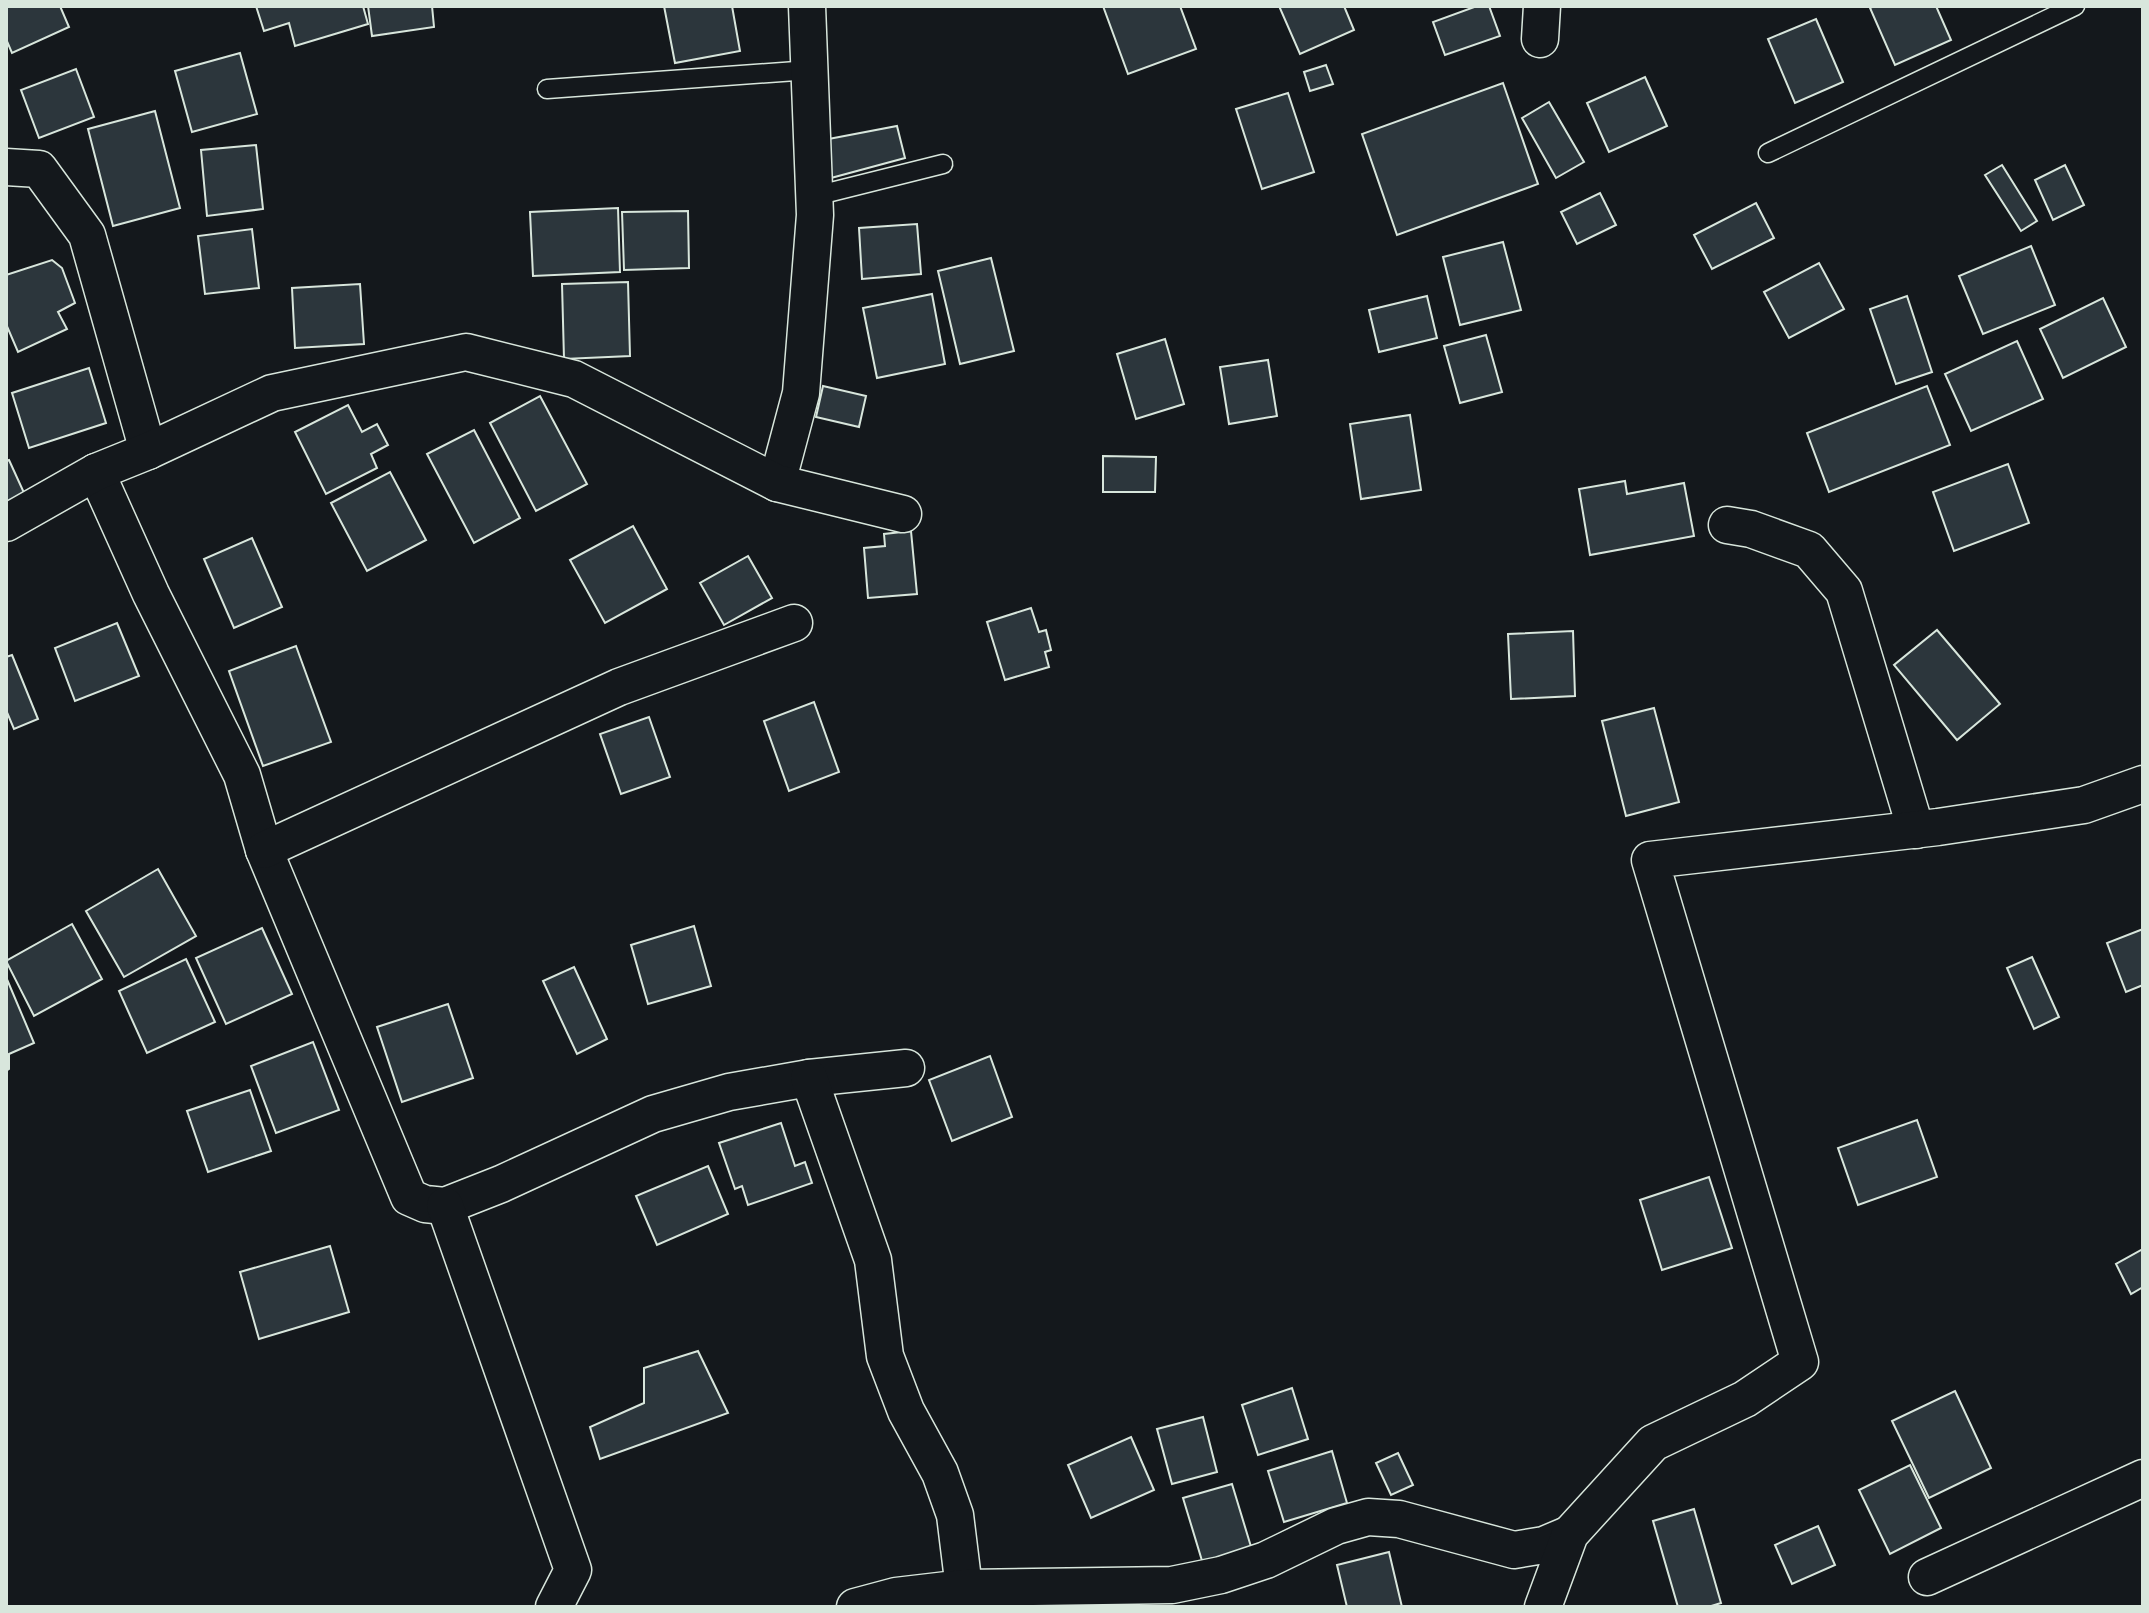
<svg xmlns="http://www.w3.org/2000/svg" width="2149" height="1613" font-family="'DejaVu Sans',sans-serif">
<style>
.building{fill:#2c363c;stroke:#d8e6dc;stroke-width:2}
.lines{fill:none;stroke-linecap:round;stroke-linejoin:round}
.service-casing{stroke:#d8e6dc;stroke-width:21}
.minor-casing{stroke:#d8e6dc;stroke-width:39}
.service{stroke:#14181c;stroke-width:18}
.minor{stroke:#14181c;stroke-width:36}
</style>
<rect width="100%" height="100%" fill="#14181c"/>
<g class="building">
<polygon points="6,6 60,6 69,27 12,53 6,39"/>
<polygon points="256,6 363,6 368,24 295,46 289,23 264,31"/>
<polygon points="368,6 432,6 434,27 372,36"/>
<polygon points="664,6 732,6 740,51 675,63"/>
<polygon points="1103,6 1180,6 1196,49 1128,74"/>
<polygon points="1279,6 1344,6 1354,30 1300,54"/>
<polygon points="1477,6 1489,6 1500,36 1445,55 1433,22"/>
<polygon points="1874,6 1936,6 1951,40 1895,65 1870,8"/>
<polygon points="1816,19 1843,82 1795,103 1768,39"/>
<polygon points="240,53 257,114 192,132 175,71"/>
<polygon points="1326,65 1333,84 1310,91 1304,72"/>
<polygon points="76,69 94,117 39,138 21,90"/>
<polygon points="1645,77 1667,126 1609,152 1587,103"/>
<polygon points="1503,83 1538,184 1397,235 1362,134"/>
<polygon points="1288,93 1314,172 1262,189 1236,109"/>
<polygon points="1549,102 1584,162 1556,178 1522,118"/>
<polygon points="155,111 180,208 113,226 88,129"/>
<polygon points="897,126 905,158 831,178 818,141"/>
<polygon points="256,145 263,209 207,216 201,150"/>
<polygon points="2002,165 2037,221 2021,231 1985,175"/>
<polygon points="2065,165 2084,205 2053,220 2035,180"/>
<polygon points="1600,193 1616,225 1577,244 1561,212"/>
<polygon points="1756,203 1774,238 1712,269 1694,235"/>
<polygon points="618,208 620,272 533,276 530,212"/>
<polygon points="688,211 689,268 624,270 622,212"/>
<polygon points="917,224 921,274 862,279 859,228"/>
<polygon points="252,229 259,288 205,294 198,236"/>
<polygon points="1503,242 1521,310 1460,325 1443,257"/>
<polygon points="2031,246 2055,305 1983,334 1959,276"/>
<polygon points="991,258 1014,351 960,364 938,271"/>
<polygon points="52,260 62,268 75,303 58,312 67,329 18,352 6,324 6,275"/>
<polygon points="1819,263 1844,309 1789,338 1764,292"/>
<polygon points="628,282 630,356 564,359 562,284"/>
<polygon points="360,284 364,344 295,348 292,288"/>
<polygon points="932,294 945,364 877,378 863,308"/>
<polygon points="1427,296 1437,338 1379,352 1369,310"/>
<polygon points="1907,296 1932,372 1896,384 1870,309"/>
<polygon points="2103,298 2126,347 2063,378 2040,329"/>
<polygon points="1486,335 1502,392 1460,403 1444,346"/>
<polygon points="1165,339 1184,404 1136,419 1117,354"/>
<polygon points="2017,341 2043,399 1971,431 1945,374"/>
<polygon points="1268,360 1277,416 1229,424 1220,367"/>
<polygon points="89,368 106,423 29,448 12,393"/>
<polygon points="823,386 866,396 859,427 816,417"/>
<polygon points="1927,386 1950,445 1829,492 1807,433"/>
<polygon points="540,396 587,484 536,511 490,423"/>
<polygon points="348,405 362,432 377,424 388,445 371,454 377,468 326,494 295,432"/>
<polygon points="1410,415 1421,490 1361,499 1350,424"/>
<polygon points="474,430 520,518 474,543 427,454"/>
<polygon points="1103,456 1156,457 1155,492 1103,492"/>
<polygon points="9,460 25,495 6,504 6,461"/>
<polygon points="2008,464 2029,523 1954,551 1933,492"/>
<polygon points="390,472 426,540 367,571 331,503"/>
<polygon points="1625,481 1627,494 1684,483 1694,536 1590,555 1579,489"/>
<polygon points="633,526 667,589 605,623 570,560"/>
<polygon points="911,531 917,594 868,598 864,548 885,546 884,534"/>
<polygon points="252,538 282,607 234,628 204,559"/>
<polygon points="748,556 772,598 724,625 700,583"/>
<polygon points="1031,608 1039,632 1046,630 1051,650 1045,652 1049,667 1005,680 987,622"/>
<polygon points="117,623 139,676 75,701 55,648"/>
<polygon points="1937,630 2000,704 1957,740 1894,665"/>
<polygon points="1573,631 1575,696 1511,699 1508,634"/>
<polygon points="296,646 331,742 263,766 229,671"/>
<polygon points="12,655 38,719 14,729 6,710 6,657"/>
<polygon points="814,702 839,772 789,791 764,721"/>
<polygon points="1654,708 1679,802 1626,816 1602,721"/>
<polygon points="649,717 670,777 621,794 600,734"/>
<polygon points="158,869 196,936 124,977 86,911"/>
<polygon points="72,924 102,979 34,1016 6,961"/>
<polygon points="694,926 711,986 648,1004 631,945"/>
<polygon points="262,928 292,994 226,1024 196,958"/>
<polygon points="2143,929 2143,985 2126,992 2107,943"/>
<polygon points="2032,957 2059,1017 2034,1029 2007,968"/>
<polygon points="186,959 215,1022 147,1053 119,991"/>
<polygon points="574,967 607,1039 577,1054 543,981"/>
<polygon points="6,977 34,1043 9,1054 9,1069 6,1071"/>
<polygon points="448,1004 473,1078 402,1102 377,1027"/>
<polygon points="313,1042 339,1110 276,1133 251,1066"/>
<polygon points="990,1056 1012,1117 952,1141 929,1080"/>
<polygon points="250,1090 271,1151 208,1172 187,1111"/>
<polygon points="1917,1120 1937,1177 1858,1205 1838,1148"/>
<polygon points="781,1123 795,1166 805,1162 812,1183 748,1205 742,1186 735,1189 719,1143"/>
<polygon points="708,1166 728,1214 657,1245 636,1196"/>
<polygon points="1709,1177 1732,1248 1662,1270 1640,1200"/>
<polygon points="330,1246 349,1312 259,1339 240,1272"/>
<polygon points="2143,1249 2143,1287 2131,1294 2116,1264"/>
<polygon points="698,1351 728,1413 600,1459 590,1427 644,1403 644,1368"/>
<polygon points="1292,1388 1308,1439 1258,1455 1242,1405"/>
<polygon points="1955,1391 1991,1468 1929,1498 1892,1421"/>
<polygon points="1203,1417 1217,1472 1172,1484 1157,1429"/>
<polygon points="1131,1437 1154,1490 1091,1518 1068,1465"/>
<polygon points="1332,1451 1347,1503 1284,1522 1268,1471"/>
<polygon points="1398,1453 1413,1485 1391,1495 1376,1463"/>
<polygon points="1910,1465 1941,1528 1890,1554 1859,1490"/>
<polygon points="1232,1484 1252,1550 1203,1564 1183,1498"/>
<polygon points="1694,1509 1721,1603 1708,1607 1678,1607 1653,1521"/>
<polygon points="1818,1526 1835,1565 1792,1584 1775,1545"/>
<polygon points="1389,1552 1402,1607 1347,1607 1337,1565"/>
</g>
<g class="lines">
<g class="service-casing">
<g id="service">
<polyline points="547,89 810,70"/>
<polyline points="1768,153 2075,6"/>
<polyline points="815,196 943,164"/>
</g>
</g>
<g class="minor-casing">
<g id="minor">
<polyline points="1540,39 1542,6"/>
<polyline points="6,167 39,169 87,235 148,451"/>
<polyline points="96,472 151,594 242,775 264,850 409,1197 425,1204 445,1206 501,1184 653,1114 729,1092 809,1078 906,1068"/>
<polyline points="777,483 801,393 815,215 807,6"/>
<polyline points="6,523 96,472 148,451 272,393 466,352 574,379 777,483 903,514"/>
<polyline points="1727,525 1751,529 1809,550 1844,591 1916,830"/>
<polyline points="264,850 619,687 794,623"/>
<polyline points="809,1078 873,1260 885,1356 906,1411 940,1473 955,1515 964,1588"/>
<polyline points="445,1206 573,1570 554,1607"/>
<polyline points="1927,1577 2143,1478"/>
<polyline points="855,1607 896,1596 964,1588 1172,1585 1221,1575 1266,1560 1336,1526 1368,1517 1399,1519 1514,1550 1544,1545 1570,1534"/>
<polyline points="1543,1607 1570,1534 1653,1443 1745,1399 1800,1362 1650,860 1938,827 2084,805 2143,784"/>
</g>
</g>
<use href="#service" class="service"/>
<use href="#minor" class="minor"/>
</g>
<rect width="2149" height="1613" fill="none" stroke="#d8e6dc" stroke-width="16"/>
</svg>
